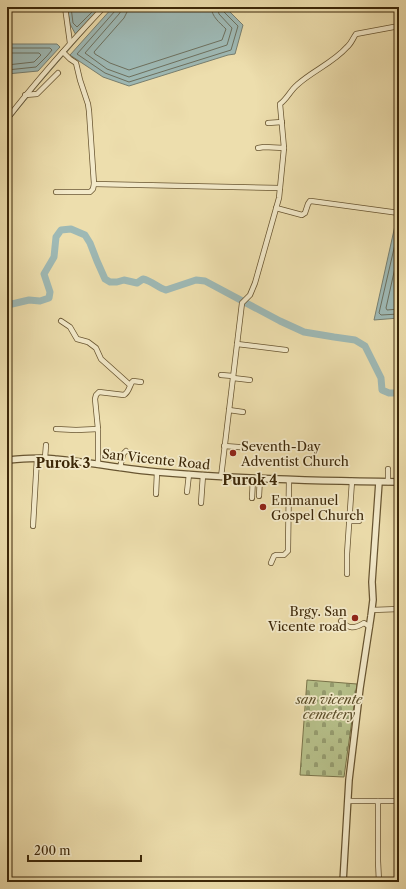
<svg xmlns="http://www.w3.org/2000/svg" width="406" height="889" font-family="'Libre Caslon Text',serif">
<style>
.cemetery{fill:url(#cemetery-stones);stroke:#7a744a}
.water{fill:#9eb9b5;stroke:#777f70}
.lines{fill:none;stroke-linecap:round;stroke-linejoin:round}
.shore{stroke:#6d705e;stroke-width:1}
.stream{stroke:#777f70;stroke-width:1}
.river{stroke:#9eb9b5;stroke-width:7}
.minor-casing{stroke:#685531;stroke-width:6}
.tertiary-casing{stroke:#685531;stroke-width:8}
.minor{stroke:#f3eaca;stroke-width:4.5}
.tertiary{stroke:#f3eaca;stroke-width:5.5}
.poi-dot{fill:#8f2418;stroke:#f3eaca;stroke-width:1.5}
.labels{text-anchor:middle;stroke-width:3.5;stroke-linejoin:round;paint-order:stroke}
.poi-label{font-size:13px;fill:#3c2708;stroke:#f3eaca;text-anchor:start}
.street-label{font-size:13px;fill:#3c2708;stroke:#f3eaca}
.park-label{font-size:13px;font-style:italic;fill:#5b4e29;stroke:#f3eaca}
.neighbourhood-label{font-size:14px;font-weight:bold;fill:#3c2708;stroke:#f3eaca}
</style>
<defs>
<pattern id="cemetery-stones" width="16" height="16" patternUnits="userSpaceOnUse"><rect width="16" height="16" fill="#b7c18b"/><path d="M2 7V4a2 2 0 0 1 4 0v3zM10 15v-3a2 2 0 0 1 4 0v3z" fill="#969d70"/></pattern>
</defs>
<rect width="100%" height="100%" fill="#eddead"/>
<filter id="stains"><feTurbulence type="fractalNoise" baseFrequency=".005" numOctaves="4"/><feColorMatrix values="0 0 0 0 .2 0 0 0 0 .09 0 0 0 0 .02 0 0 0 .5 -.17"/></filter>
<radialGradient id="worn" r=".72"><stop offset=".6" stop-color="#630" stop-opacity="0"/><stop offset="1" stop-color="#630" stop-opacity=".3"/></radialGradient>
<polygon class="cemetery" points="307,680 357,684 344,777 300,775"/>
<g class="water">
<polygon points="67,7 102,7 76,35 70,24"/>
<polygon points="113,7 225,7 243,25 235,54 228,55 129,86 103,77 70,55"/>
<polygon points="7,44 57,44 60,47 38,71 7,74"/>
<polygon points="396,221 399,222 399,318 374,320"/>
</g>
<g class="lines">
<g class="shore">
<polyline points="71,7 73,23 77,27 97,7"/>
<polyline points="116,7 115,11 77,54 105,73 129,82 231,50 238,26 223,11 222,7"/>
<polyline points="121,7 121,11 119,14 85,53 107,69 129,77 227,45 232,28 219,14 217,7"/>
<path d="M127 7V12L124 18 94 52 95 54 110 63 129 70 222 40 226 29C219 22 212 17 211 7"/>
<polyline points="7,48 50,48 52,50 47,56 36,67 7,70"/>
<polyline points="7,53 39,53 41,55 34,62 7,65"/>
<polyline points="399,227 379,313 381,315 399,314"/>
<polyline points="399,250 386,308 387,310 399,309"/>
</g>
<g class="stream">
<polyline points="66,53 101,13"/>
<polyline points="32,92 64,55"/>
<polyline points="7,123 29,96"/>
</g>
<path class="river" d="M7 301 12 304 29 300 40 301 49 298 50 292 44 274 54 257 56 237 61 230 71 229 85 235 90 243 97 261 105 279 110 282H117L124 280 137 283 143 279C152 281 158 288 166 290L196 280 205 281 280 321 304 332 334 337 355 340 365 346 381 378 382 390 389 393H399"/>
<g class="minor-casing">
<g id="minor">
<polyline points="65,7 70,43"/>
<polyline points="63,52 70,59 76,63 80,80 88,104 89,111 94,184 280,188"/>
<polyline points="25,95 37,94 58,73"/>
<path d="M7 119C37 80 70 43 104 7"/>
<polyline points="268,123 282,122"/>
<polyline points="258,148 264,147 284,148"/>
<polyline points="56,192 90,192 93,189 94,184"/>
<polyline points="276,208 302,215 305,213 308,204 310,201 311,201 399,213"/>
<polyline points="61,321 70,327 77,339 88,342 96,348 101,359 130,385"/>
<polyline points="237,344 286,350"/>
<polyline points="221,375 233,376"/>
<polyline points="233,378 250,380"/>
<polyline points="229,410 243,412"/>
<polyline points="7,412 9,412"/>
<polyline points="56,429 76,430 98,429"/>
<polyline points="224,446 252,448"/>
<polyline points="45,458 46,445"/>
<path d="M98 465V429L95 399 96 395 99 392 124 395C129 392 129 387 132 382L133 381 141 382"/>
<polyline points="120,468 123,454 126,451"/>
<polyline points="388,469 388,482"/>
<path d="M221 477 242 303 250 295 255 283 279 198 284 148 280 104C287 99 290 91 297 85 312 71 333 63 347 47 351 44 353 38 356 34L399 26"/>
<polyline points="187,492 189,474"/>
<polyline points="156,494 157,472"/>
<polyline points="259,496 260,478"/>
<polyline points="252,498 253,478"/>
<polyline points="201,503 203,475"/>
<polyline points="349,521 359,521"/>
<polyline points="33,526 37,458"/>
<polyline points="271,563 274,556 276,555 284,555 288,551 288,549 289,480"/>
<polyline points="347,574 347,554 352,481"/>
<polyline points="372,610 399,609"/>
<path d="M341 621C349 629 354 629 364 623L370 627"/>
<polyline points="348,801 399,801"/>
<polyline points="378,801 378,861 379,882"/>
</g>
</g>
<g class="tertiary-casing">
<g id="tertiary">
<path d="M7 460C23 459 39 457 55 459 89 462 123 469 157 472 238 479 318 481 399 482"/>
<polyline points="343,882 349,780 360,688 371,616 373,600 372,582 379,482"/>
</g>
</g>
<use href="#minor" class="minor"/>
<use href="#tertiary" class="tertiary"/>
</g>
<g class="poi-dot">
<circle cx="233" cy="453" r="4"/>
<circle cx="263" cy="507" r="4"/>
<circle cx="355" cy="618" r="4"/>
</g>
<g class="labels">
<g class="poi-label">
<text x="241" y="451">Seventh-Day<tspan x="241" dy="15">Adventist Church</tspan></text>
<text x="271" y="505">Emmanuel<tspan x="271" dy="15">Gospel Church</tspan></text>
<text x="347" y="616" text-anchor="end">Brgy. San<tspan x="347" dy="15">Vicente road</tspan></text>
</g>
<g class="street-label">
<text transform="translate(156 459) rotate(6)" y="5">San Vicente Road</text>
</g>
<g class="park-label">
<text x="329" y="704">san vicente<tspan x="329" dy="15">cemetery</tspan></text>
</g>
<g class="neighbourhood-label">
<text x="63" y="468">Purok 3</text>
<text x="250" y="485">Purok 4</text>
</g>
</g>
<rect width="406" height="889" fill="none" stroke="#eddead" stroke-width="24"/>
<rect x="8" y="8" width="390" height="873" fill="none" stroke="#3c2708" stroke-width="2"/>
<rect x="12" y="12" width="382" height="865" fill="none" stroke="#3c2708"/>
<path d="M28 855v6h113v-6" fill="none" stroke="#3c2708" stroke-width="2"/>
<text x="34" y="855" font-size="12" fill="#3c2708" stroke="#f3eaca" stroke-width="3" paint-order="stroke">200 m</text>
<rect width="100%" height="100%" filter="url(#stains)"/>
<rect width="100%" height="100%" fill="url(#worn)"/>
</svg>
